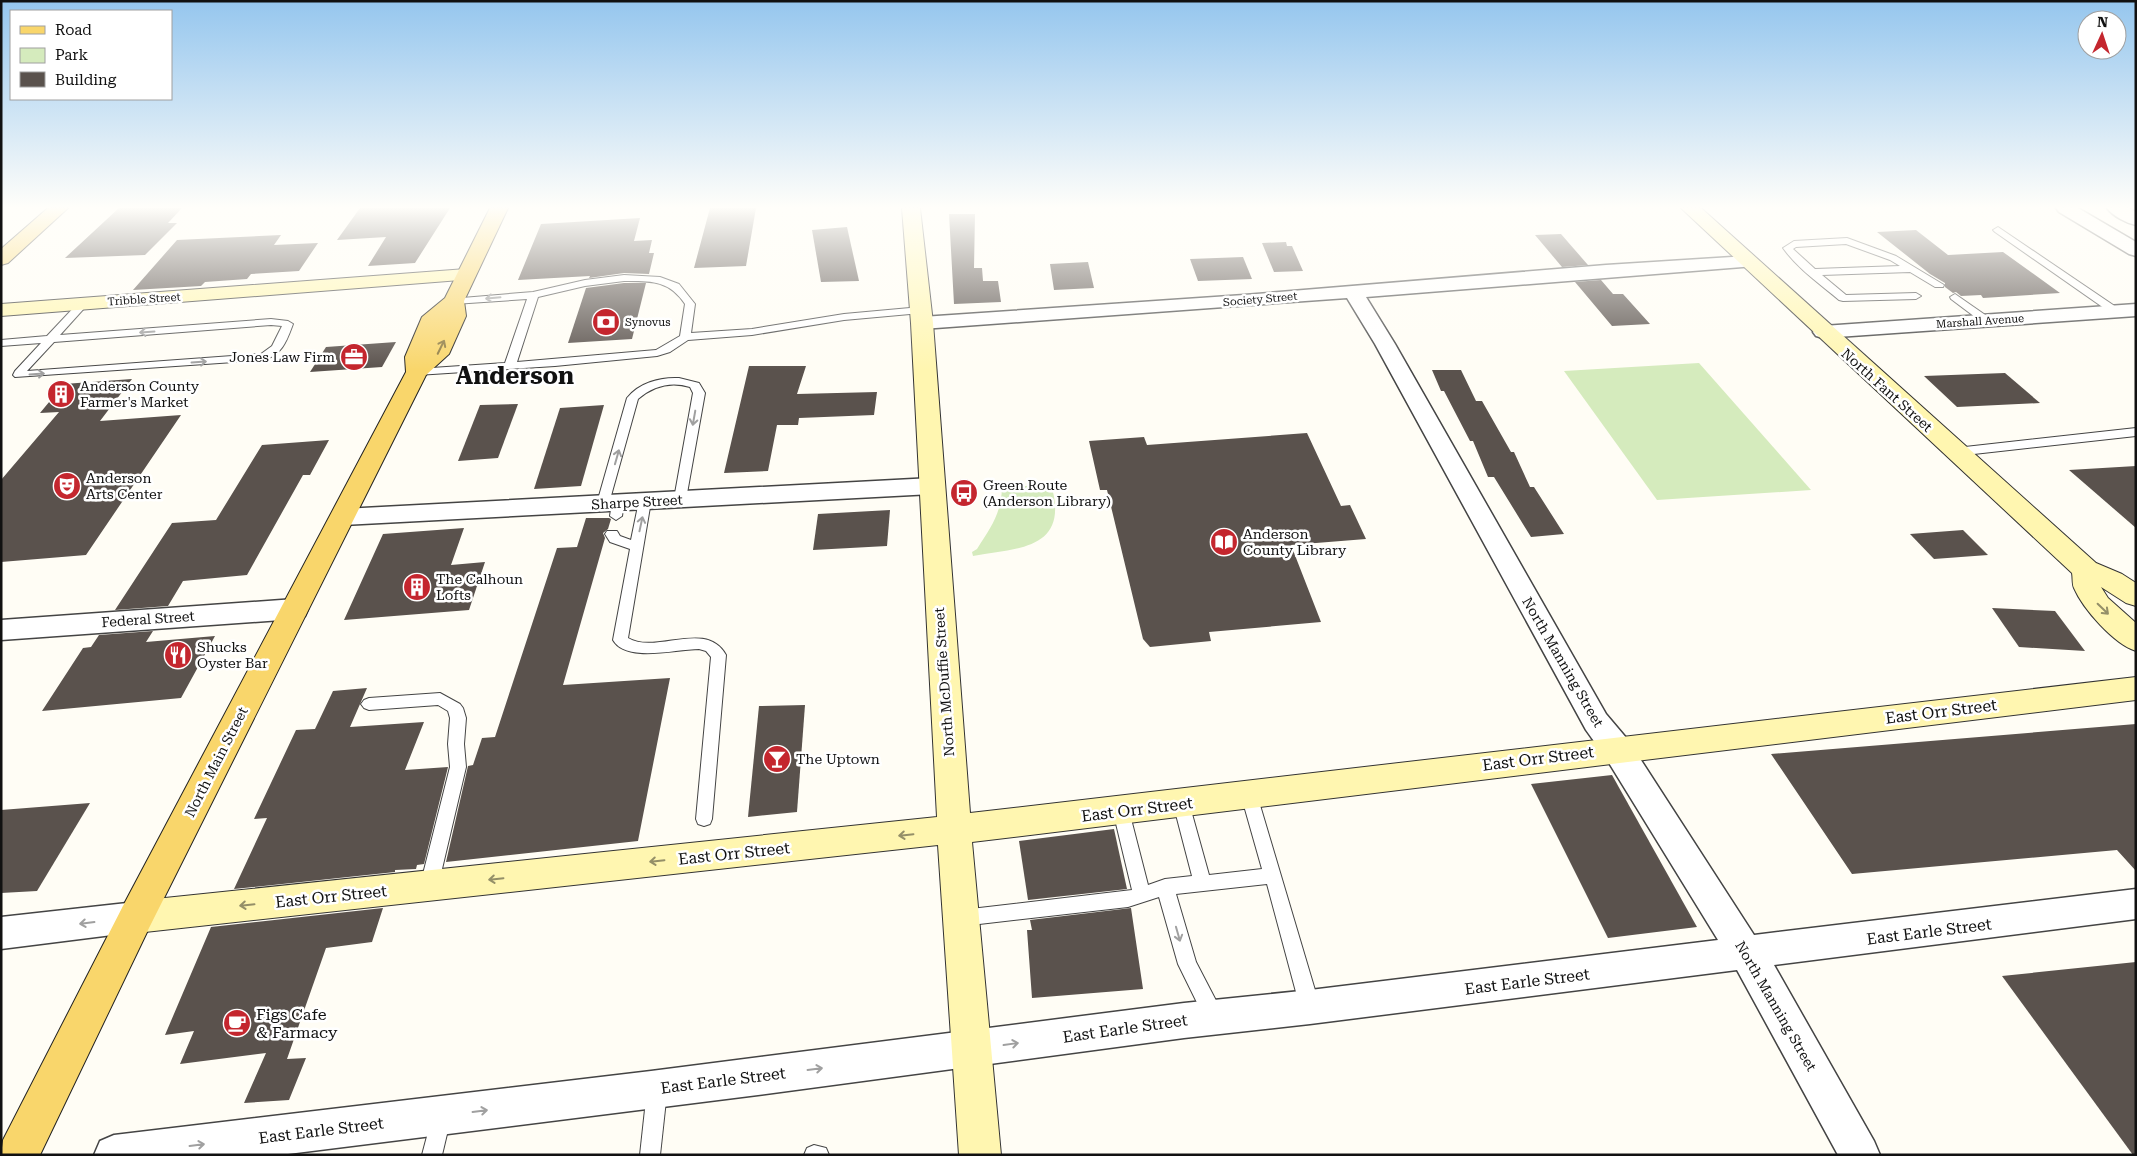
<svg xmlns="http://www.w3.org/2000/svg" width="2137" height="1156" font-family="'Roboto Serif',serif">
<style>
.green{fill:#d5ebbd}
.building{fill:#5a524d}
.lines{fill:none;stroke-linecap:round;stroke-linejoin:round}
.lane-casing{stroke:#444;stroke-width:2}
.street-casing{stroke:#444;stroke-width:3}
.secondary-casing{stroke:#333;stroke-width:2}
.primary-casing{stroke:#222;stroke-width:2}
.lane{fill:#fff;fill-rule:evenodd}
.street{fill:#fff;fill-rule:evenodd}
.secondary{fill:#fff6b0;fill-rule:evenodd}
.primary{fill:#f9d66b;fill-rule:evenodd}
.oneway{stroke:#a0a0a0}
.oneway2{stroke:#917d42}
.oneway3{stroke:#948f68}
.labels{text-anchor:middle;stroke-width:5;stroke-linejoin:round;paint-order:stroke}
.far-street-label{font-size:11px;fill:#111;stroke:#fff}
.far-poi-label{font-size:11px;fill:#111;stroke:#fff;text-anchor:start}
.poi-label{font-size:14px;fill:#111;stroke:#fff;text-anchor:start}
.street-label{font-size:14px;fill:#111;stroke:#fff}
.near-street-label{font-size:16px;fill:#111;stroke:#fff}
.near-poi-label{font-size:16px;fill:#111;stroke:#fff;text-anchor:start}
.town-label{font-size:24px;font-weight:bold;fill:#111;stroke:#fff}
</style>
<rect width="100%" height="100%" fill="#fffdf5"/>
<g class="green">
<polygon points="1699,363 1811,490 1657,500 1564,371"/>
<path d="M1051 484C1070 549 1020 548 973 556L972 552 977 549C991 527 1001 514 1002 488Z"/>
</g>
<g class="building">
<polygon points="119,208 182,208 168,223 177,223 145,255 65,258"/>
<polygon points="360,208 450,208 415,263 368,266 386,237 337,240"/>
<polygon points="710,208 756,208 746,266 694,268"/>
<polygon points="949,214 975,214 974,268 982,268 983,281 998,281 1001,302 954,304"/>
<polygon points="640,218 634,241 652,240 649,253 654,253 649,274 624,273 589,278 590,276 518,280 541,224"/>
<polygon points="847,227 859,281 821,282 812,230"/>
<polygon points="1916,230 1948,255 2003,252 2060,293 1983,298 1981,295 1961,296 1956,292 1953,293 1945,287 1945,283 1930,274 1877,232"/>
<polygon points="1561,234 1588,265 1562,267 1535,235"/>
<polygon points="281,235 274,245 318,243 299,271 251,274 247,279 205,282 201,286 133,290 177,240"/>
<polygon points="1286,242 1287,246 1292,246 1303,271 1274,272 1262,243"/>
<polygon points="1243,257 1252,279 1198,281 1190,259"/>
<polygon points="1088,262 1094,288 1054,290 1050,264"/>
<polygon points="1601,280 1613,294 1623,294 1650,324 1612,326 1575,282"/>
<polygon points="624,283 646,283 632,339 568,343 586,288"/>
<polygon points="396,342 382,367 310,372 326,347"/>
<polygon points="749,366 806,366 797,394 877,392 874,415 799,418 798,425 777,425 768,471 724,473"/>
<polygon points="1432,370 1461,370 1476,401 1482,401 1511,452 1514,452 1530,487 1534,487 1564,534 1531,537 1494,477 1488,477 1473,441 1470,441 1444,391 1441,391"/>
<polygon points="2005,373 2040,403 1957,407 1924,376"/>
<polygon points="132,379 100,421 181,415 86,555 1,562 1,480 59,412 40,413 64,384"/>
<polygon points="518,404 498,458 458,461 480,405"/>
<polygon points="604,405 581,486 534,489 560,408"/>
<polygon points="1307,433 1341,506 1350,505 1366,539 1291,545 1321,622 1209,632 1211,641 1150,647 1143,639 1107,490 1100,490 1089,441 1144,437 1147,445"/>
<polygon points="329,440 310,475 303,475 247,575 183,581 168,606 115,610 172,523 216,520 262,445"/>
<polygon points="2136,466 2136,528 2069,470"/>
<polygon points="890,510 887,546 813,550 818,514"/>
<polygon points="609,518 611,519 608,529 603,533 605,538 563,685 670,678 638,841 446,862 468,766 473,765 482,738 495,737 557,548 577,547 586,518"/>
<polygon points="464,528 451,565 485,562 469,610 344,620 383,534"/>
<polygon points="1963,530 1988,555 1934,559 1910,534"/>
<polygon points="1992,608 2055,611 2085,651 2019,647"/>
<polygon points="153,631 146,642 215,636 181,698 42,711 83,648 91,647 99,635"/>
<polygon points="367,688 350,727 424,722 405,770 448,767 424,864 417,865 416,869 395,870 395,872 234,889 267,818 254,819 296,730 315,729 333,691"/>
<polygon points="805,705 797,812 748,817 759,706"/>
<polygon points="2136,724 2136,871 2117,850 1852,874 1771,754"/>
<polygon points="1612,775 1697,927 1608,938 1531,784"/>
<polygon points="90,803 37,891 1,893 1,810"/>
<polygon points="1114,829 1127,889 1028,900 1019,841"/>
<polygon points="383,908 372,942 326,948 287,1059 306,1058 289,1100 244,1103 266,1053 180,1064 194,1031 165,1035 211,927"/>
<polygon points="1131,908 1143,989 1032,998 1027,930 1032,930 1030,920"/>
<polygon points="2136,962 2136,1155 2133,1155 2002,976"/>
</g>
<g class="lines">
<g class="lane-casing">
<g id="lane">
<polygon points="1998,227 2119,309 2120,311 2119,313 2111,313 1995,232 1993,230"/>
<path d="M1847 238 1896 256 1944 285 1943 287H1935L1910 272 1822 275 1846 295 1916 293 1921 296 1916 299 1843 301 1839 300C1820 284 1798 269 1783 248L1794 241ZM1846 244 1890 260 1900 266 1815 269 1793 249 1796 247Z"/>
<path d="M624 275 660 277 679 284 695 304 691 333 752 329 844 314 921 307 926 310 921 313 844 320 752 335 688 340 670 352 657 356 555 366 417 375 411 372 417 369 505 363 527 299 454 304 449 301 450 299 533 292 585 280ZM624 281C651 281 669 280 685 304L680 336 656 350 517 362 538 297 585 286Z"/>
<polygon points="1955,294 1991,319 1992,321 1991,323 1983,323 1951,299 1950,297"/>
<path d="M83 301 88 304 60 335 271 319 288 321 293 324C287 340 282 356 263 360L15 377 13 375 15 371 41 343 1 346V340L47 336 79 302ZM271 325 282 326 272 346 261 354 27 371 54 342Z"/>
<path d="M679 378 699 383 705 393 686 499 680 503 674 499 693 393 690 387C671 381 653 386 638 399L609 503 608 506H598L597 503 627 398C639 383 660 377 679 378Z"/>
<polygon points="2136,428 2136,436 1956,456 1950,452 1956,448"/>
<path d="M645 497 651 501 628 638C656 655 706 619 726 655L712 819 710 824 704 826 698 824 696 819 711 657 706 651 699 649C677 649 626 663 613 640L630 549 610 542 605 534 607 531H617L620 536 631 540 639 501Z"/>
<polygon points="618,499 624,503 622,516 616,520 610,516 612,503"/>
<polygon points="440,693 460,704 463,708 466,718 464,744 466,767 438,886 435,891 429,894 423,891 420,886 450,767 448,744 450,718 448,711 438,705 369,710 364,708 361,704 364,700 369,698"/>
<polygon points="1249,788 1255,790 1257,795 1320,1007 1317,1013 1310,1016 1303,1013 1300,1007 1267,884 1176,894 1196,962 1224,1016 1221,1023 1214,1025 1207,1023 1178,964 1159,897 1128,907 962,926 956,924 953,918 956,912 962,910 1132,890 1113,811 1115,806 1121,804 1127,806 1129,811 1148,885 1165,879 1192,876 1173,803 1175,798 1181,796 1187,798 1189,803 1209,875 1262,869 1241,795 1243,790"/>
<polygon points="657,1081 664,1084 667,1091 660,1155 640,1155 647,1091 650,1084"/>
<polygon points="441,1107 448,1110 451,1117 442,1155 422,1155 434,1110"/>
<polygon points="814,1145 826,1148 829,1155 804,1155 807,1148"/>
</g>
</g>
<g class="street-casing">
<g id="street">
<polygon points="2056,208 2078,208 2136,242 2136,256 2129,254 2059,212"/>
<path d="M2107 208H2129L2136 212V225C2126 223 2113 216 2107 208Z"/>
<polygon points="1748,256 1755,258 1757,262 1755,266 1366,297 1395,344 1606,714 1628,740 1754,935 2136,889 2136,919 1774,965 1874,1141 1880,1155 1838,1155 1737,970 1310,1024 1184,1038 758,1095 280,1155 94,1155 100,1141 114,1135 651,1071 1184,1003 1310,990 1718,940 1606,758 1586,730 1375,344 1347,298 922,329 915,327 912,323 915,319 922,317 1244,295 1606,265"/>
<polygon points="2136,304 2136,316 1823,338 1816,336 1813,332 1816,328 1823,326"/>
<polygon points="932,478 941,481 944,486 941,491 932,494 343,525 334,523 331,517 334,511 343,509"/>
<polygon points="295,599 305,602 308,609 305,616 295,619 1,640 1,620"/>
<polygon points="136,902 148,906 153,917 148,928 136,932 1,949 1,917"/>
</g>
</g>
<g class="secondary-casing">
<g id="secondary">
<polygon points="902,208 920,208 933,323 970,813 2136,677 2136,700 972,842 1001,1155 959,1155 938,845 136,933 123,928 118,917 123,906 136,901 937,817 911,323"/>
<path d="M1681 208H1701L2096 563 2122 574 2136 583V606L2126 603 2101 587 2108 598 2136 623V651C2114 644 2083 609 2074 588 2072 584 2073 578 2072 573Z"/>
<polygon points="466,269 473,271 476,275 473,279 1,316 1,304"/>
</g>
</g>
<g class="primary-casing">
<g id="primary">
<polygon points="48,208 68,208 8,263 1,265 1,249"/>
<polygon points="490,208 508,208 464,301 466,316 449,354 426,375 420,387 149,928 40,1155 1,1155 3,1140 123,906 406,372 405,357 422,317 445,298"/>
</g>
</g>
<use href="#lane" class="lane"/>
<use href="#street" class="street"/>
<use href="#secondary" class="secondary"/>
<use href="#primary" class="primary"/>
</g>
<defs><path id="oneway-shaft" d="M-6 0H5M1.5-3L5.5 0L1.5 3" fill="none" stroke-width="1.6" stroke-linecap="round" stroke-linejoin="round" transform="scale(1.25)"/></defs>
<g class="oneway">
<use href="#oneway-shaft" transform="translate(493 298) rotate(175)"/>
<use href="#oneway-shaft" transform="translate(147 332) rotate(176)"/>
<use href="#oneway-shaft" transform="translate(199 362) rotate(-4)"/>
<use href="#oneway-shaft" transform="translate(37 374) rotate(-4)"/>
<use href="#oneway-shaft" transform="translate(694 418) rotate(100)"/>
<use href="#oneway-shaft" transform="translate(617 457) rotate(-74)"/>
<use href="#oneway-shaft" transform="translate(641 524) rotate(-78)"/>
<use href="#oneway-shaft" transform="translate(87 923) rotate(173)"/>
<use href="#oneway-shaft" transform="translate(1178 934) rotate(74)"/>
<use href="#oneway-shaft" transform="translate(1011 1044) rotate(-8)"/>
<use href="#oneway-shaft" transform="translate(815 1069) rotate(-7)"/>
<use href="#oneway-shaft" transform="translate(480 1111) rotate(-7)"/>
<use href="#oneway-shaft" transform="translate(197 1145) rotate(-7)"/>
</g>
<use class="oneway2" href="#oneway-shaft" transform="translate(441 347) rotate(-64)"/>
<g class="oneway3">
<use href="#oneway-shaft" transform="translate(2103 609) rotate(44)"/>
<use href="#oneway-shaft" transform="translate(906 835) rotate(174)"/>
<use href="#oneway-shaft" transform="translate(657 861) rotate(174)"/>
<use href="#oneway-shaft" transform="translate(496 879) rotate(174)"/>
<use href="#oneway-shaft" transform="translate(247 905) rotate(174)"/>
</g>
<linearGradient id="sky" x2="0" y2="1"><stop stop-color="#95c6ee"/><stop offset="0.56" stop-color="#fffefa"/><stop offset="1" stop-color="#fffefa" stop-opacity="0"/></linearGradient>
<rect width="2137" height="370" fill="url(#sky)"/>
<defs>
<g id="bank-disc" transform="scale(1.4375)"><circle r="9.5" fill="#c4262e" stroke="#fff"/><path d="M-6-4H6V4H-6ZM0-2.3a2.3 2.3 0 1 0 0 4.6a2.3 2.3 0 1 0 0-4.6Z" fill="#fff"/></g>
<g id="office-disc" transform="scale(1.4375)"><circle r="9.5" fill="#c4262e" stroke="#fff"/><path d="M-6-3h4V-5.5h4V-3h4V5H-6ZM-1-4.5V-3h2v-1.5ZM-6 0V1H6V0Z" fill="#fff"/></g>
<g id="building-disc" transform="scale(1.4375)"><circle r="9.5" fill="#c4262e" stroke="#fff"/><path d="M-4-6H4V6H1V3H-1V6H-4ZM-2.5-4.3h1.7v1.8h-1.7ZM.8-4.3h1.7v1.8H.8ZM-2.5-1h1.7V.8h-1.7ZM.8-1h1.7V.8H.8Z" fill="#fff"/></g>
<g id="theatre-disc" transform="scale(1.4375)"><circle r="9.5" fill="#c4262e" stroke="#fff"/><path d="M-5-5.5Q0-4 5-5.5V0Q5 5 0 6Q-5 5-5 0ZM-3.3-2.5H-1v1.5H-3.3ZM1-2.5H3.3v1.5H1ZM-2.8 1Q0 5.5 2.8 1Z" fill="#fff"/></g>
<g id="bus-disc" transform="scale(1.4375)"><circle r="9.5" fill="#c4262e" stroke="#fff"/><path d="M-5-6H5V4H4V6H2V4H-2V6H-4V4H-5ZM-3.5-4V0h7V-4ZM-3.5 1.2v1.5H-2V1.2ZM2 1.2v1.5H3.5V1.2Z" fill="#fff"/></g>
<g id="library-disc" transform="scale(1.4375)"><circle r="9.5" fill="#c4262e" stroke="#fff"/><path d="M-6-4Q-3-5.5-.7-3.5V5Q-3 3-6 4ZM6-4Q3-5.5 .7-3.5V5Q3 3 6 4Z" fill="#fff"/></g>
<g id="restaurant-disc" transform="scale(1.4375)"><circle r="9.5" fill="#c4262e" stroke="#fff"/><path d="M-5-6h1v4h1v-4h1v4h1v-4h1v5L-1.5 .5V6h-2V.5L-5-1ZM5-6V6H3V1.5H1.5Q1.5-4 5-6Z" fill="#fff"/></g>
<g id="bar-disc" transform="scale(1.4375)"><circle r="9.5" fill="#c4262e" stroke="#fff"/><path d="M-6-5H6L.8 .8V4.5H3.5V6h-7V4.5H-.8V.8Z" fill="#fff"/></g>
<g id="cafe-disc" transform="scale(1.4375)"><circle r="9.5" fill="#c4262e" stroke="#fff"/><path d="M-5.5-4.5H6V0H3Q3 3.5 0 3.5H-2.5Q-5.5 3.5-5.5 0ZM3-3.2v2h1.7v-2ZM-6 4.5H4V6H-6Z" fill="#fff"/></g>
</defs>
<g fill-rule="evenodd">
<use href="#bank-disc" x="606" y="322"/>
<use href="#office-disc" x="354" y="357"/>
<use href="#building-disc" x="61" y="394"/>
<use href="#theatre-disc" x="67" y="486"/>
<use href="#bus-disc" x="964" y="493"/>
<use href="#library-disc" x="1224" y="542"/>
<use href="#building-disc" x="417" y="587"/>
<use href="#restaurant-disc" x="178" y="655"/>
<use href="#bar-disc" x="777" y="759"/>
<use href="#cafe-disc" x="237" y="1023"/>
</g>
<g class="labels">
<g class="far-street-label">
<text transform="translate(144 299) rotate(-4)" y="4">Tribble Street</text>
<text transform="translate(1260 299) rotate(-5)" y="4">Society Street</text>
<text transform="translate(1980 321) rotate(-4)" y="4">Marshall Avenue</text>
</g>
<g class="far-poi-label">
<text x="625" y="326">Synovus</text>
</g>
<g class="poi-label">
<text x="335" y="362" text-anchor="end">Jones Law Firm</text>
<text x="80" y="391">Anderson County<tspan x="80" dy="16">Farmer's Market</tspan></text>
<text x="86" y="483">Anderson<tspan x="86" dy="16">Arts Center</tspan></text>
<text x="983" y="490">Green Route<tspan x="983" dy="16">(Anderson Library)</tspan></text>
<text x="1243" y="539">Anderson<tspan x="1243" dy="16">County Library</tspan></text>
<text x="436" y="584">The Calhoun<tspan x="436" dy="16">Lofts</tspan></text>
<text x="197" y="652">Shucks<tspan x="197" dy="16">Oyster Bar</tspan></text>
<text x="796" y="764">The Uptown</text>
</g>
<g class="street-label">
<text transform="translate(1887 390) rotate(42)" y="5">North Fant Street</text>
<text transform="translate(637 502) rotate(-3)" y="5">Sharpe Street</text>
<text transform="translate(148 619) rotate(-4)" y="5">Federal Street</text>
<text transform="translate(1563 662) rotate(60)" y="5">North Manning Street</text>
<text transform="translate(944 682) rotate(-94)" y="5">North McDuffie Street</text>
<text transform="translate(216 762) rotate(-63)" y="5">North Main Street</text>
<text transform="translate(1776 1006) rotate(60)" y="5">North Manning Street</text>
</g>
<g class="near-street-label">
<text transform="translate(1941 711) rotate(-7)" y="6">East Orr Street</text>
<text transform="translate(1538 758) rotate(-7)" y="6">East Orr Street</text>
<text transform="translate(1137 809) rotate(-7)" y="6">East Orr Street</text>
<text transform="translate(734 853) rotate(-6)" y="6">East Orr Street</text>
<text transform="translate(331 896) rotate(-6)" y="6">East Orr Street</text>
<text transform="translate(1929 931) rotate(-7)" y="6">East Earle Street</text>
<text transform="translate(1527 981) rotate(-7)" y="6">East Earle Street</text>
<text transform="translate(1125 1028) rotate(-8)" y="6">East Earle Street</text>
<text transform="translate(723 1080) rotate(-7)" y="6">East Earle Street</text>
<text transform="translate(321 1130) rotate(-7)" y="6">East Earle Street</text>
</g>
<g class="near-poi-label">
<text x="256" y="1020">Figs Cafe<tspan x="256" dy="18">&amp; Farmacy</tspan></text>
</g>
<g class="town-label">
<text x="515" y="384">Anderson</text>
</g>
</g>
<rect width="2137" height="1156" fill="none" stroke="#111111" stroke-width="5"/>
<rect x="10" y="10" width="162" height="90" fill="#ffffff" stroke="#a0a0a0"/>
<rect x="20" y="26" width="25" height="8" fill="#f9d66b" stroke="#a0a0a0"/>
<text x="55" y="35" font-size="15" fill="#111111">Road</text>
<rect x="20" y="48" width="25" height="15" fill="#d5ebbd" stroke="#a0a0a0"/>
<text x="55" y="60" font-size="15" fill="#111111">Park</text>
<rect x="20" y="72" width="25" height="15" fill="#5a524d" stroke="#a0a0a0"/>
<text x="55" y="85" font-size="15" fill="#111111">Building</text>
<g transform="translate(2102 35) rotate(3)"><circle r="24" fill="#ffffff" stroke="#a0a0a0"/>
<path d="M0-4L9 19L0 12L-9 19Z" fill="#c4262e"/>
<text y="-8" font-size="14" font-weight="bold" text-anchor="middle" fill="#111111">N</text>
</g>
</svg>
